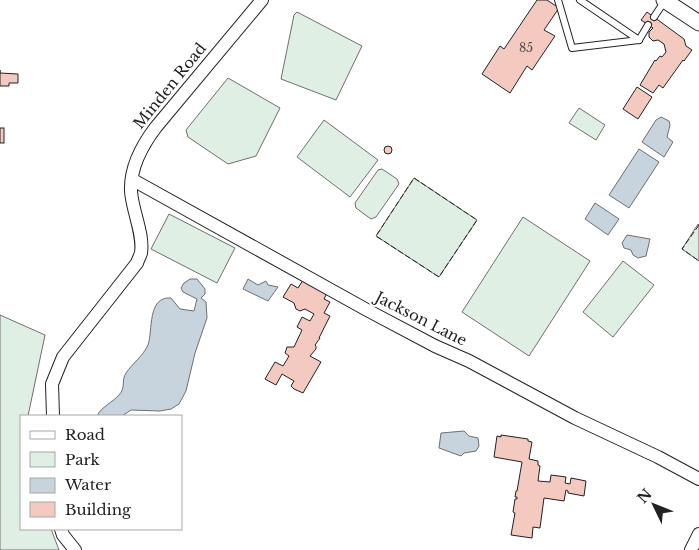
<svg xmlns="http://www.w3.org/2000/svg" width="699" height="550" font-family="'Libre Baskerville',serif">
<style>
.green{fill:#e0efe3;stroke:#6f6f6f}
.water{fill:#c7d3dd;stroke:#6f6f6f}
.building{fill:#f3c9c0;stroke:#222}
.lines{fill:none;stroke-linecap:round;stroke-linejoin:round}
.service-casing{stroke:#222;stroke-width:8}
.minor-casing{stroke:#222;stroke-width:14}
.tertiary-casing{stroke:#222;stroke-width:17}
.service{stroke:#fff;stroke-width:6}
.minor{stroke:#fff;stroke-width:12}
.tertiary{stroke:#fff;stroke-width:15}
.fence{stroke:#222;stroke-width:1;stroke-dasharray:6 2.5;stroke-linecap:butt}
.labels{text-anchor:middle;stroke-width:4;stroke-linejoin:round;paint-order:stroke}
.number-label{font-size:12px;fill:#564c4a}
.street-label{font-size:15px;fill:#222;stroke:#fff}
</style>
<rect width="100%" height="100%" fill="#fff"/>
<g class="green">
<polygon points="297,12 362,46 336,100 281,79 294,15"/>
<polygon points="228,78 280,108 256,156 228,164 188,137 186,130"/>
<polygon points="579,108 605,125 596,140 569,123"/>
<polygon points="324,120 378,160 350,197 297,157"/>
<polygon points="382,169 397,179 399,184 376,217 371,219 356,208 355,203 378,170"/>
<polygon points="414,178 477,220 439,277 376,236"/>
<polygon points="169,214 235,248 217,283 151,249"/>
<polygon points="523,217 590,261 529,356 462,312"/>
<polygon points="698,224 699,225 699,261 682,249"/>
<polygon points="623,261 654,285 613,337 583,312"/>
<polygon points="0,315 45,335 28,416 21,416 21,529 51,529 59,550 0,550"/>
</g>
<g class="water">
<polygon points="661,117 669,121 670,125 667,137 673,142 664,157 642,142 656,120"/>
<polygon points="639,149 659,162 629,208 609,195"/>
<polygon points="595,203 619,219 608,235 585,219"/>
<polygon points="627,235 650,239 646,256 638,258 633,255 631,250 624,248 622,243"/>
<path d="M190 279H197L205 289V294L201 298 206 302 207 318 195 353 186 391 179 404 171 409 160 411 131 410 122 416H97C101 407 113 402 119 395 126 388 121 380 126 373 132 364 143 356 148 345 153 331 147 296 171 298L180 309 194 311 197 299 183 292 181 288 184 283Z"/>
<polygon points="248,279 258,285 266,281 268,285 278,287 268,301 243,289"/>
<polygon points="464,431 469,436 478,438 479,446 476,451 464,453 461,456 439,448 441,433"/>
</g>
<g class="building">
<polygon points="537,0 547,0 559,8 544,30 555,36 532,70 527,66 510,93 482,74 500,46 504,49"/>
<polygon points="647,12 684,39 686,46 692,50 684,61 683,60 663,88 659,85 653,93 640,85 655,60 656,61 660,56 662,57 666,52 664,44 658,40 653,41 649,37 649,32 653,28 641,20"/>
<polygon points="0,70 0,73 18,74 18,83 9,83 9,86 0,86"/>
<polygon points="637,87 652,97 638,119 623,109"/>
<rect x="0" y="128" width="4" height="15"/>
<circle cx="388" cy="150" r="4"/>
<polygon points="303,280 327,293 324,299 330,302 324,313 330,316 319,338 320,338 315,345 316,346 316,349 310,356 321,362 303,393 294,389 291,386 294,381 282,374 276,385 265,379 275,362 283,366 289,356 285,353 287,347 294,347 302,330 297,327 302,317 310,321 314,314 305,309 300,311 296,309 294,303 283,297 291,284 298,288"/>
<polygon points="501,435 528,439 528,441 532,442 529,459 538,461 538,465 540,466 538,481 550,482 551,475 566,477 565,483 570,484 571,478 586,481 584,496 568,493 568,491 566,490 564,501 544,498 540,528 533,527 532,538 511,535 515,513 513,512 515,499 517,499 517,497 515,497 516,491 517,491 522,462 494,457 497,436 501,437"/>
</g>
<g class="lines">
<g class="service-casing">
<g id="service">
<polyline points="558,0 572,48 639,40"/>
<polyline points="580,0 639,40"/>
<polyline points="654,17 664,2"/>
<polyline points="639,40 648,25"/>
</g>
</g>
<g class="minor-casing">
<g id="minor">
<polyline points="133,180 367,310 435,346 469,361 575,418 658,457 699,479"/>
<path d="M53 416 52 384 63 357 137 263C138 260 140 256 141 253 144 234 132 210 131 191 130 168 143 144 156 127L262 0"/>
<polyline points="61,529 63,535 75,550"/>
<polyline points="691,550 699,534"/>
</g>
</g>
<g class="tertiary-casing">
<polyline id="tertiary" points="664,0 699,23"/>
</g>
<use href="#service" class="service"/>
<use href="#minor" class="minor"/>
<use href="#tertiary" class="tertiary"/>
<g class="fence">
<polygon points="414,178 477,220 439,277 376,236"/>
<polyline points="699,225 682,249 699,261"/>
</g>
</g>
<g class="labels">
<g class="number-label">
<text x="526" y="52">85</text>
</g>
<g class="street-label">
<text transform="translate(170 86) rotate(-51)" y="5">Minden Road</text>
<text transform="translate(421 319) rotate(27)" y="5">Jackson Lane</text>
</g>
</g>
<rect x="20" y="415" width="162" height="115" fill="#ffffff" stroke="#a7a7a7"/>
<rect x="30" y="431" width="25" height="8" fill="#ffffff" stroke="#a7a7a7"/>
<text x="65" y="440" font-size="15" fill="#222222">Road</text>
<rect x="30" y="452" width="25" height="15" fill="#e0efe3" stroke="#a7a7a7"/>
<text x="65" y="465" font-size="15" fill="#222222">Park</text>
<rect x="30" y="478" width="25" height="15" fill="#c7d3dd" stroke="#a7a7a7"/>
<text x="65" y="490" font-size="15" fill="#222222">Water</text>
<rect x="30" y="502" width="25" height="15" fill="#f3c9c0" stroke="#a7a7a7"/>
<text x="65" y="515" font-size="15" fill="#222222">Building</text>
<g transform="translate(654 505) rotate(313)" stroke="#ffffff" stroke-width="4" paint-order="stroke">
<path d="M0-4L9 19L0 12L-9 19Z" fill="#222222"/>
<text y="-8" font-size="14" font-weight="bold" text-anchor="middle" fill="#222222">N</text>
</g>
</svg>
